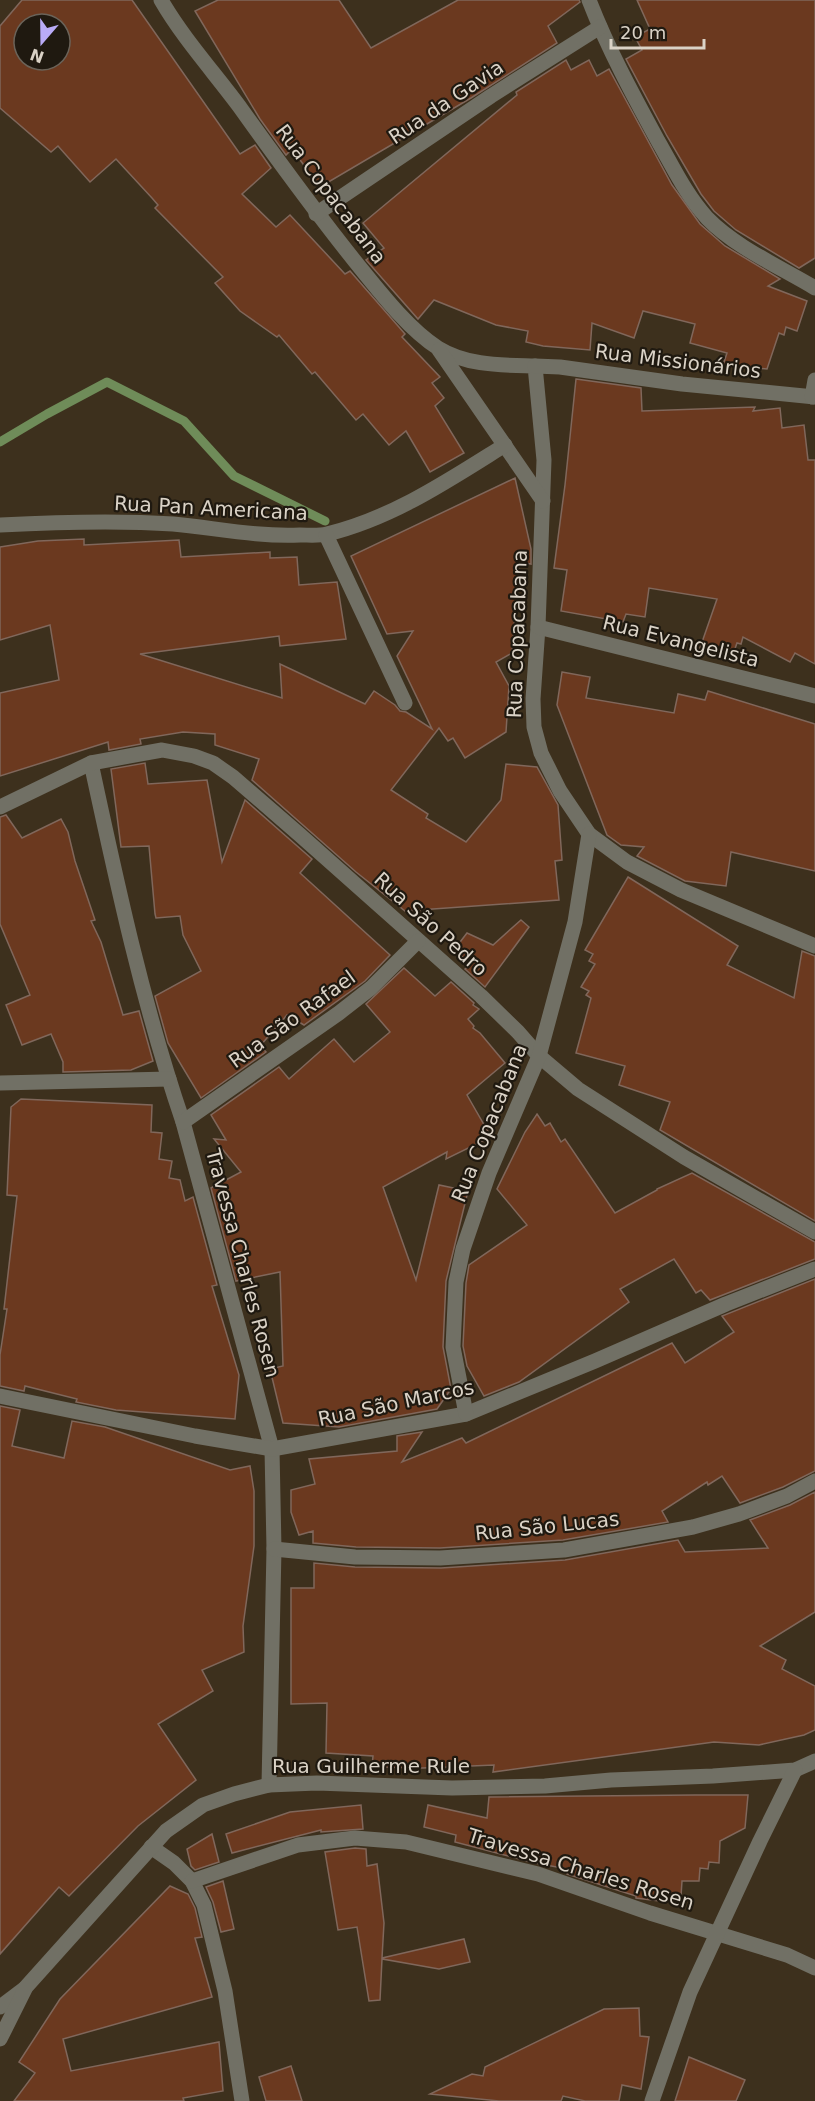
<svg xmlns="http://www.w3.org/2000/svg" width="815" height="2101" font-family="'DejaVu Sans',sans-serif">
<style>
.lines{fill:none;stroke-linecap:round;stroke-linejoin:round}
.stream{stroke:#6f8c59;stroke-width:9}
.building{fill:#6b391f;stroke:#80675b;stroke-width:1.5;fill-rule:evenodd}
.minor{stroke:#717065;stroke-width:15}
.labels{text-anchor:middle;stroke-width:4.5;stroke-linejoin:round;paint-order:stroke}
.street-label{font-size:20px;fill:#dad2c6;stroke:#1f1910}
</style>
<rect width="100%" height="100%" fill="#3d301d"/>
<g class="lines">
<polyline class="stream" points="0,442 47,414 107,382 184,421 234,476 325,521"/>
</g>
<g class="building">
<path d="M22 0H132L240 154 255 145 271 168 242 194 276 227 290 215 345 274 350 271 405 334 402 337 440 377 432 383 444 398 435 406 464 453 430 472 406 431 389 445 363 414 356 420 315 372 312 374 279 335 277 337 240 311 215 283 223 277 155 208 158 205 152 198 116 159 90 182 58 146 51 152 0 108V26ZM24 24H60V60H24Z"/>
<polygon points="218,0 339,0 371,48 458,0 579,0 580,2 548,26 557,43 471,98 320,187 292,149 286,155 260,119 195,11"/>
<polygon points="637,0 815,0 815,258 799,268 736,230 714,211 701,194 667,136 626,59 642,50 635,37 650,29"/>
<polygon points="566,60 571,70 589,60 597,76 609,69 672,185 700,224 725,246 780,279 768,286 807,301 797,331 786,327 784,335 779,333 767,369 723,365 727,353 690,343 695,324 643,311 634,338 592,323 590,350 543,346 526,342 528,331 496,325 434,300 418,319 366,260 384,248 363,223 517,95 516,92"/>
<polygon points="576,379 641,388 642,411 755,407 753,411 780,408 782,428 804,425 808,460 815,460 815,664 795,653 790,662 743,637 741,644 737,643 732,657 700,648 717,599 649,588 645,617 626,614 623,622 561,611 567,570 554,568 565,485"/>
<polygon points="515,478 531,549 531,564 519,562 512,653 496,662 509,686 506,732 465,758 453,738 448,741 439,728 391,790 428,814 426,818 466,842 501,800 506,764 537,767 558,805 562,860 555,861 559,900 405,911 356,872 252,780 259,759 215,745 215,734 183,732 140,739 141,744 109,750 108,742 0,776 0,693 59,680 50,625 0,640 0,547 38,541 84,539 84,545 179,540 181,557 270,552 270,558 297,557 299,585 337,582 346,639 280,646 279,636 140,654 282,698 280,664 365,704 374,691 395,705 400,711 406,712 432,729 397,656 413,631 387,634 351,556"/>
<polygon points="562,672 590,677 586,698 674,713 678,694 705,700 708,691 815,724 815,871 731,852 726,886 685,881 637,856 644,847 621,845 607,835 557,705"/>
<polygon points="145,763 148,784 207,780 222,862 245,800 312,859 300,873 390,955 365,981 304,1025 287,1015 260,1046 266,1052 201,1098 168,1043 155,996 201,971 183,935 180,916 156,918 155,914 149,846 121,847 111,769"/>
<polygon points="6,815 22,838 61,819 68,832 75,861 95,920 91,921 101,942 123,1015 139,1011 153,1061 131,1070 63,1072 63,1062 51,1034 22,1045 6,1005 30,995 0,924 0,817"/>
<polygon points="628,877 738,946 727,965 794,998 802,951 815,956 815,1221 660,1130 670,1102 619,1085 625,1066 576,1053 591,998 586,995 589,991 581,987 595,964 589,961 593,954 585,950"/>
<polygon points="521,920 529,927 485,987 465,969 471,964 454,950 467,933 493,945"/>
<polygon points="404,968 435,996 451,982 474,1003 473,1005 479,1009 468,1019 474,1026 473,1028 480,1033 505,1063 467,1095 491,1137 446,1159 447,1152 383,1187 416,1280 439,1185 468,1191 446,1281 443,1347 451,1389 437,1409 339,1427 283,1423 270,1369 283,1366 280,1272 236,1281 211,1188 241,1172 214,1139 226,1140 211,1115 279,1067 289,1079 334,1039 354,1062 390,1032 366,1004"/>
<polygon points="21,1099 152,1105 151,1132 162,1133 159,1159 172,1161 169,1178 180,1180 185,1201 193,1197 217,1285 212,1286 239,1375 235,1419 116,1410 76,1402 77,1399 25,1386 24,1391 0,1386 0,1355 7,1309 4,1309 17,1196 7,1195 11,1107"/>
<polygon points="537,1114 545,1126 550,1123 561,1142 565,1139 615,1213 657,1190 657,1189 692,1173 815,1242 815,1259 710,1300 701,1290 696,1293 674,1259 620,1289 629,1302 519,1382 484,1396 467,1366 463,1346 466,1283 469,1265 527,1225 497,1189 525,1132"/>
<polygon points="815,1279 815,1471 783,1487 740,1503 722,1476 708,1485 707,1482 662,1511 668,1522 563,1540 440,1548 356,1547 313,1543 313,1531 299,1535 291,1512 291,1490 315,1484 309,1459 397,1451 397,1436 422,1432 402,1462 462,1438 466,1443 672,1343 685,1363 734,1332 722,1316"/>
<polygon points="0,1406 20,1410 12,1446 64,1458 72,1421 105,1427 230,1470 250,1466 254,1491 254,1546 243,1626 244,1652 202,1670 213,1691 158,1724 196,1780 138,1826 69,1896 59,1887 0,1954"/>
<polygon points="815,1492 815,1612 760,1646 786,1660 782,1669 815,1686 815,1730 804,1735 759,1745 714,1742 493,1772 494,1765 423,1768 372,1767 373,1756 326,1753 327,1703 291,1704 291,1588 314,1588 314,1563 355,1567 441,1568 565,1560 678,1540 685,1552 768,1548 750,1520 790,1505"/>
<polygon points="695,1795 748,1795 745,1828 720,1841 719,1863 709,1862 708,1869 700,1868 699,1881 682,1881 681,1896 659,1895 659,1901 636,1898 636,1896 567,1874 568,1869 535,1863 455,1842 456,1835 424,1827 428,1805 487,1818 489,1797"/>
<polygon points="361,1805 363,1829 321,1832 321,1830 232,1853 226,1834 290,1812"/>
<polygon points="212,1834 219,1862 195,1870 191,1866 187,1849"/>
<polygon points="355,1848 366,1849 367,1866 377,1864 384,1923 382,1958 464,1939 470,1962 439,1969 382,1959 380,2000 369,2001 357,1927 338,1930 325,1852"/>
<polygon points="223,1881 234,1929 221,1932 213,1902 206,1887"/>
<polygon points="170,1886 188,1894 195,1908 202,1937 195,1938 212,1997 63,2039 71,2071 219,2042 223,2091 183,2098 184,2101 14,2101 35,2073 19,2062 60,1999"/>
<polygon points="639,2008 640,2036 649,2037 641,2089 622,2085 619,2101 585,2101 563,2096 561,2101 499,2101 430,2094 472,2074 483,2076 485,2067 604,2009"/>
<polygon points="689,2057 745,2080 736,2101 675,2101"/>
<polygon points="291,2066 302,2101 266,2101 259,2077"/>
</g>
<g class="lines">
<g class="minor">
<path d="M161 0C183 38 213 71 239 106 279 162 319 217 362 270 383 296 410 330 438 348 467 366 502 365 535 366L544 460 538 627 533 699 534 727 541 753 560 791 589 834 627 862 681 890 815 946"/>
<path d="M589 0C608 49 633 95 658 141 673 167 686 195 707 218 735 247 780 267 815 288"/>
<polyline points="316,214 491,96 600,27"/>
<polyline points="439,350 543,501"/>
<polyline points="535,366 560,367 682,384 815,397"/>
<polyline points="812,397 815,380"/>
<path d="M0 525C57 522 116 520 173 524 215 528 257 537 300 535 309 535 319 536 327 534 393 518 449 480 505 445"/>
<polyline points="326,535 405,703"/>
<polyline points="538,627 815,696"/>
<path d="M91 763C117 884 143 1005 183 1122L272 1449 274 1549 269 1785"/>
<polyline points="0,807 91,763 162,750 194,756 213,763 233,777 300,835 481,996 518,1032 539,1056 578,1089 684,1157 815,1232"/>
<polyline points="0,1083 169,1079"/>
<polyline points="183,1122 339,1013 371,988 418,941"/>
<polyline points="0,1396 195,1436 272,1449 466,1414 595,1361 726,1304 815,1269"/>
<polyline points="466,1414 453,1347 456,1282 463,1249 489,1173 539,1056 575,922 589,834"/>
<polyline points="274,1549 355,1557 440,1558 564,1550 693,1527 739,1514 787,1496 815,1481"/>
<polyline points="151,1847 174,1863 192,1881 204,1905 225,1991 242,2101"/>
<polyline points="192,1881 298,1845 355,1838 406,1842 538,1874 650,1913 787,1955 815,1968"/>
<polyline points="0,2007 24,1989"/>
<polyline points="0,2039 26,1987 166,1831 203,1805 234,1794 269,1785 317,1783 452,1788 545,1786 611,1780 713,1776 795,1770 815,1761"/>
<polyline points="652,2101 690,1992 760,1841 795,1770"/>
</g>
</g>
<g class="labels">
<g class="street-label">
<text transform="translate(446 102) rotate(-34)" y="7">Rua da Gavia</text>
<text transform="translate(331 194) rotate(53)" y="7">Rua Copacabana</text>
<text transform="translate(678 361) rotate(7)" y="7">Rua Missionários</text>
<text transform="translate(211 508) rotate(3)" y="7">Rua Pan Americana</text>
<text transform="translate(517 634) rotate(-88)" y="7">Rua Copacabana</text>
<text transform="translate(681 641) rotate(14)" y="7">Rua Evangelista</text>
<text transform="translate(431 924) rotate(42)" y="7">Rua São Pedro</text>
<text transform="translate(292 1019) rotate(-36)" y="7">Rua São Rafael</text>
<text transform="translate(489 1123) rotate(-68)" y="7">Rua Copacabana</text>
<text transform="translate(243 1263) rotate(75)" y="7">Travessa Charles Rosen</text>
<text transform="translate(396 1403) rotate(-12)" y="7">Rua São Marcos</text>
<text transform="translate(547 1526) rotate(-6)" y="7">Rua São Lucas</text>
<text x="371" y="1773">Rua Guilherme Rule</text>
<text transform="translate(581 1869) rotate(17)" y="7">Travessa Charles Rosen</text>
</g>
</g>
<g transform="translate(42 42) rotate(200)"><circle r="28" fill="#1f1910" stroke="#6a6359" stroke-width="1.5"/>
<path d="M0-4.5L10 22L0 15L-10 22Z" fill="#b9abf7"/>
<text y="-9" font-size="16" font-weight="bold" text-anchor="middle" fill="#dad2c6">N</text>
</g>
<path d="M611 39v9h93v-9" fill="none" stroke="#dad2c6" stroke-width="3"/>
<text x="620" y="39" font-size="18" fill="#dad2c6" stroke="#1f1910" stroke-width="4.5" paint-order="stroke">20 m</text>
</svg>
